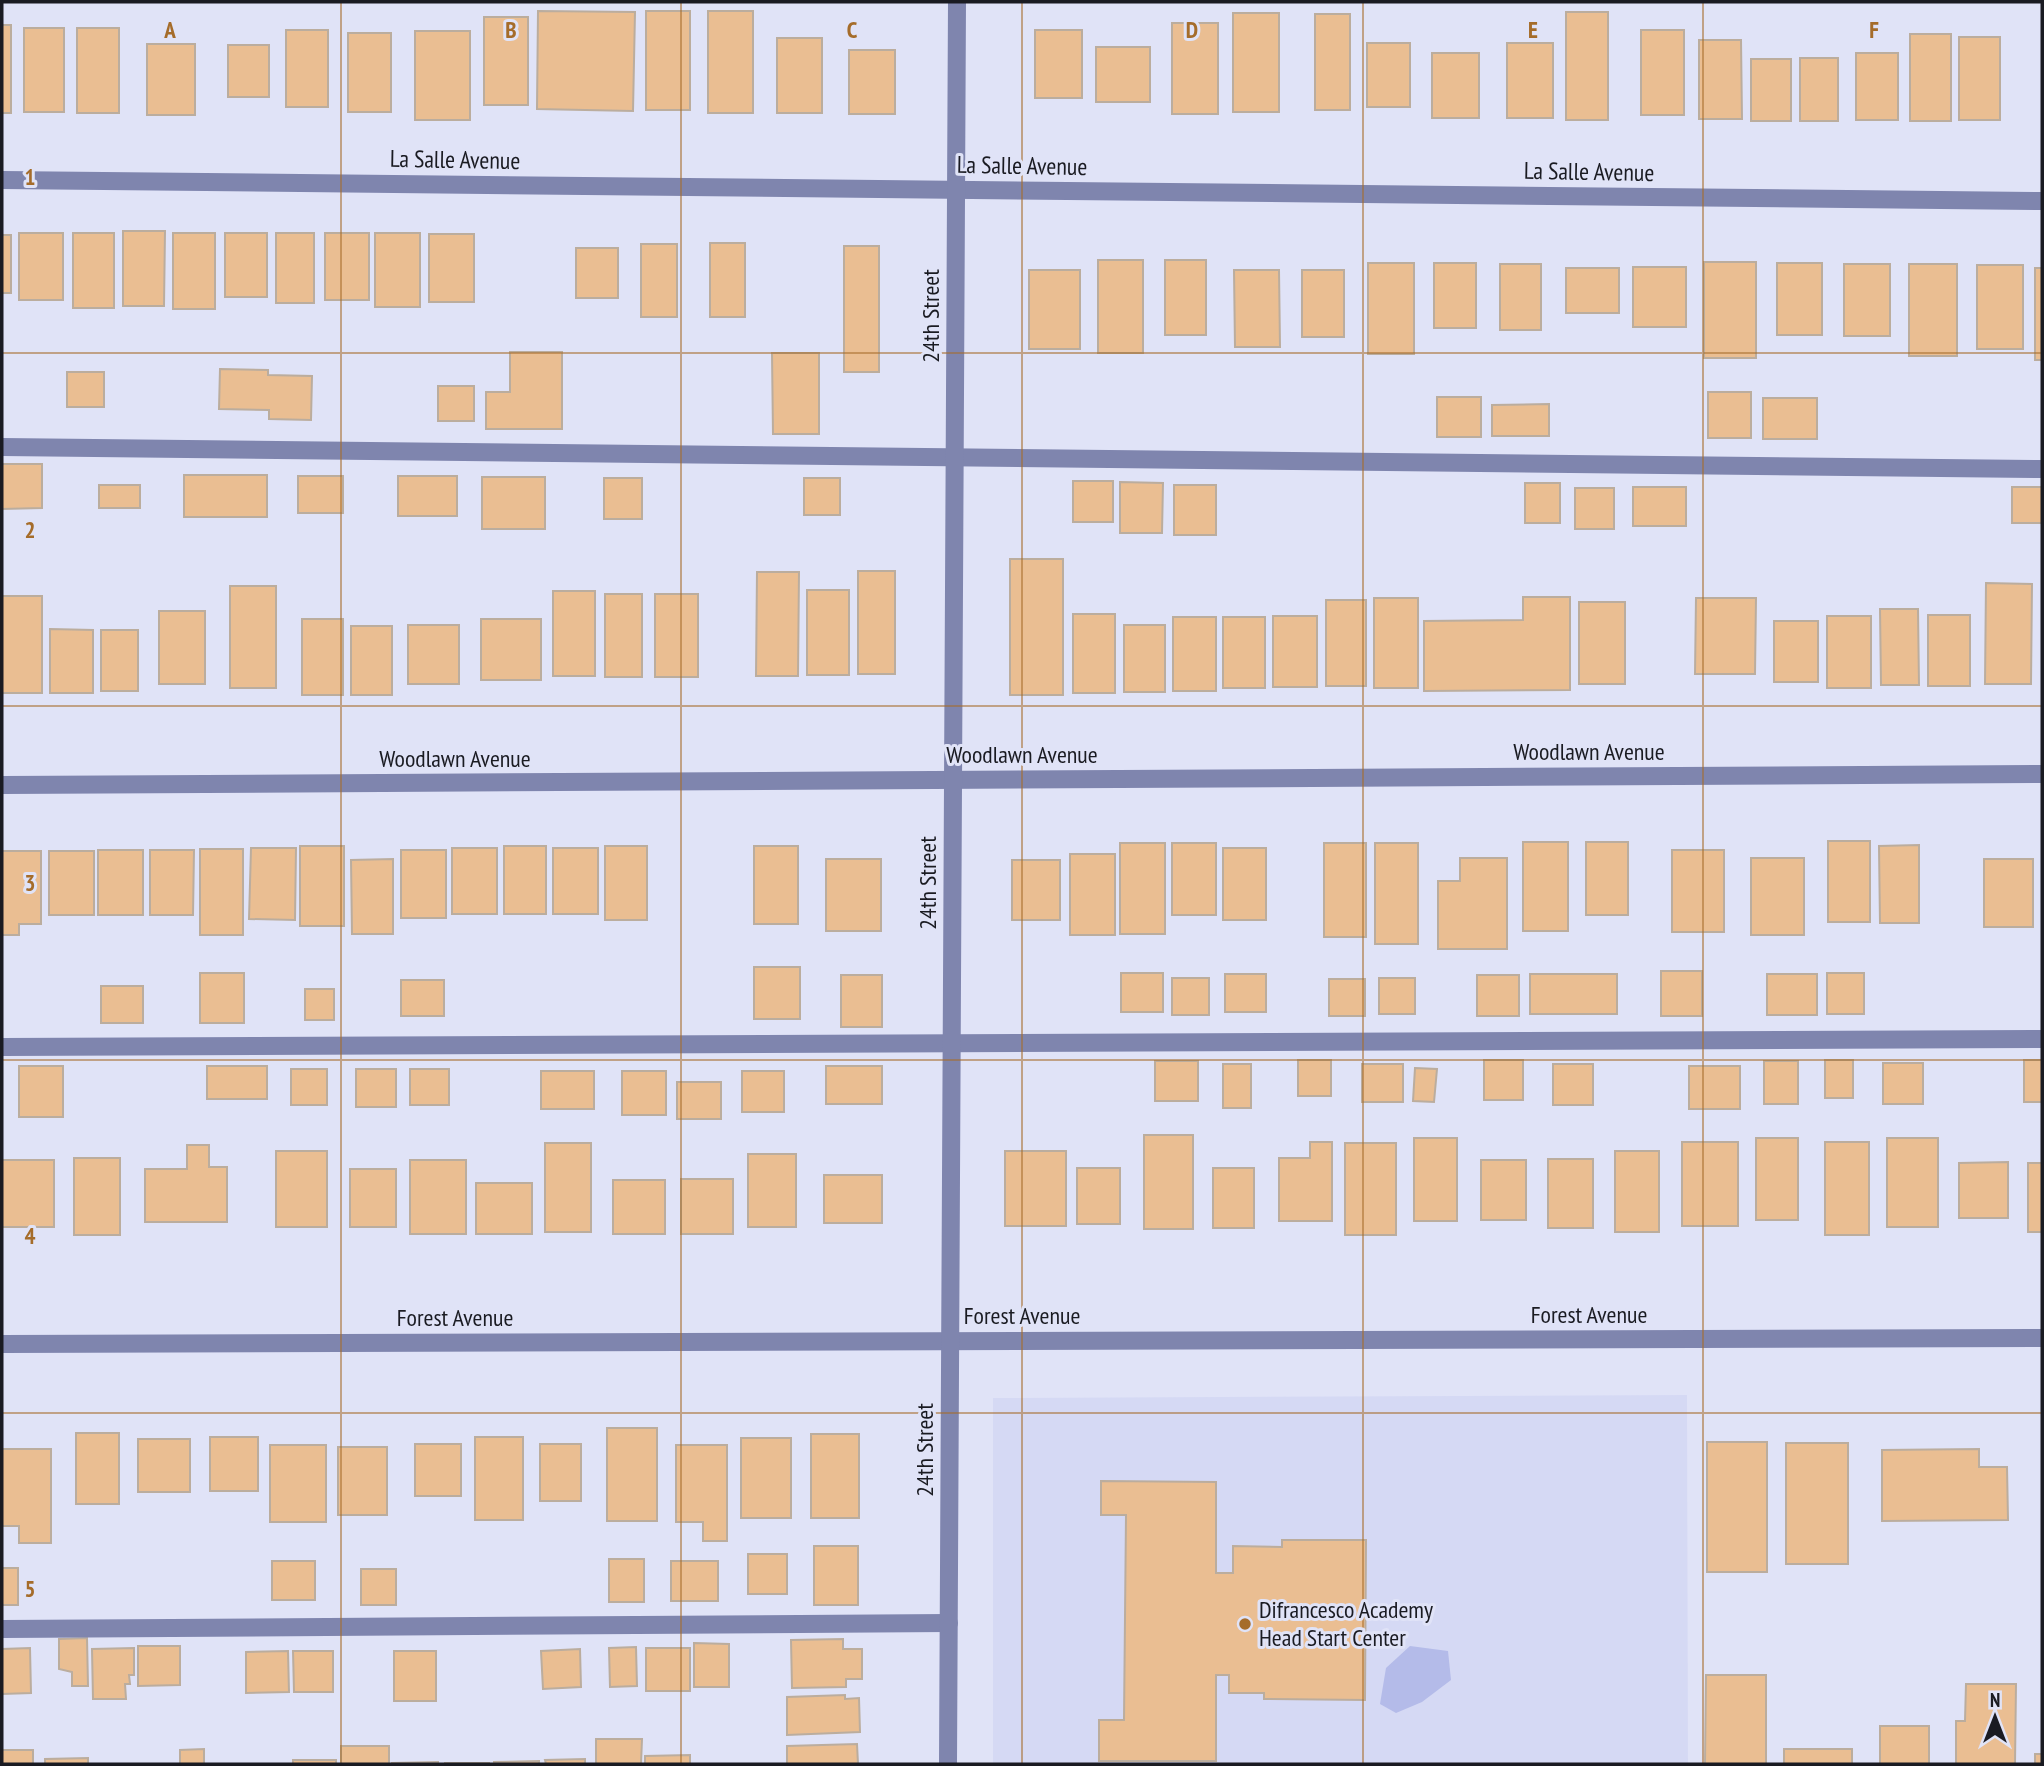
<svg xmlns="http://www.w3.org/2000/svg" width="2044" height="1766" font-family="'PT Sans Narrow',sans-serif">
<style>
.built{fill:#d5d9f4}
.green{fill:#b4bbe9}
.building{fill:#eabe92;stroke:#bbad9e;stroke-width:2}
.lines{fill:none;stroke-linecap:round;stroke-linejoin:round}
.service{stroke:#7f85ae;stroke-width:18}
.minor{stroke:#7f85ae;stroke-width:18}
.grid{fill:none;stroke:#a56c2a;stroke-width:2;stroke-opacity:0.55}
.poi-dot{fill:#a56c2a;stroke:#e0e3f7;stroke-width:2.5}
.labels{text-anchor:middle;stroke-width:6;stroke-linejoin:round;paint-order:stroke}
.street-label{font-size:24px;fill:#1a1b22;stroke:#e0e3f7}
.poi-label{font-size:24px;fill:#1a1b22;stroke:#e0e3f7;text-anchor:start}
.grid-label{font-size:23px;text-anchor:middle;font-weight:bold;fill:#a56c2a;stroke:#e0e3f7;stroke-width:6;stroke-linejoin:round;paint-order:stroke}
</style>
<rect width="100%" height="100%" fill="#e0e3f7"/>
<polygon class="built" points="1687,1395 1688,1764 993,1764 993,1398"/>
<polygon class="green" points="1410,1646 1448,1651 1451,1680 1422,1702 1396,1713 1380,1704 1386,1668"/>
<g class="building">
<polygon points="538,11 635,12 633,111 537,109"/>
<rect x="646" y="11" width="44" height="99"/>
<rect x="708" y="11" width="45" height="102"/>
<rect x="1566" y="12" width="42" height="108"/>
<rect x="1233" y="13" width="46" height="99"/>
<rect x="1315" y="14" width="35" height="96"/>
<rect x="484" y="17" width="44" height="88"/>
<rect x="1172" y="23" width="46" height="91"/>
<rect x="2" y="25" width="9" height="88"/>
<rect x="24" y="28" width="40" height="84"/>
<rect x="77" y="28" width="42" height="85"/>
<rect x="286" y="30" width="42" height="77"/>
<rect x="1035" y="30" width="47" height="68"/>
<rect x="1641" y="30" width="43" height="85"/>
<rect x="415" y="31" width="55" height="89"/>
<rect x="348" y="33" width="43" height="79"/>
<rect x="1910" y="34" width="41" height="87"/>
<rect x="1959" y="37" width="41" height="83"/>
<rect x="777" y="38" width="45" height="75"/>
<polygon points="1699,40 1741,40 1742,119 1699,119"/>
<rect x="1367" y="43" width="43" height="64"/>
<rect x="1507" y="43" width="46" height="75"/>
<rect x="147" y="44" width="48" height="71"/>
<rect x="228" y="45" width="41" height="52"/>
<rect x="1096" y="47" width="54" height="55"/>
<rect x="849" y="50" width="46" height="64"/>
<rect x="1432" y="53" width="47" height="65"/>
<rect x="1856" y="53" width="42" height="67"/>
<rect x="1800" y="58" width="38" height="63"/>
<rect x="1751" y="59" width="40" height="62"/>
<polygon points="123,231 165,231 164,306 123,306"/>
<rect x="19" y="233" width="44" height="67"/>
<rect x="73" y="233" width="41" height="75"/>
<rect x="173" y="233" width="42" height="76"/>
<rect x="225" y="233" width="42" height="64"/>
<rect x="276" y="233" width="38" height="70"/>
<rect x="325" y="233" width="44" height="67"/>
<rect x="375" y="233" width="45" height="74"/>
<rect x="429" y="234" width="45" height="68"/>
<rect x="2" y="235" width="9" height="58"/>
<rect x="710" y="243" width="35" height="74"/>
<rect x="641" y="244" width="36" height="73"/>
<rect x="844" y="246" width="35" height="126"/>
<rect x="576" y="248" width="42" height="50"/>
<rect x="1098" y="260" width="45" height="93"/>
<rect x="1165" y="260" width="41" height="75"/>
<rect x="1704" y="262" width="52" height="96"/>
<rect x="1368" y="263" width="46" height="91"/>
<rect x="1434" y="263" width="42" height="65"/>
<rect x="1777" y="263" width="45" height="72"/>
<rect x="1500" y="264" width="41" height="66"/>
<rect x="1844" y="264" width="46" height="72"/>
<rect x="1909" y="264" width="48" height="92"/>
<rect x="1977" y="265" width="46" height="84"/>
<rect x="1633" y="267" width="53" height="60"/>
<rect x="1566" y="268" width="53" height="45"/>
<rect x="2035" y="268" width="7" height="92"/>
<rect x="1029" y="270" width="51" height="79"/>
<polygon points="1234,270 1279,270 1280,347 1235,347"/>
<rect x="1302" y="270" width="42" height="67"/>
<polygon points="510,352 562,352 562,429 486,429 486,392 510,392"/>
<polygon points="772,353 819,353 819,434 773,434"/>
<polygon points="220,369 268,370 268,375 312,376 311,420 269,419 269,410 219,409"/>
<rect x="67" y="372" width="37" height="35"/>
<rect x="438" y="386" width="36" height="35"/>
<rect x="1708" y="392" width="43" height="46"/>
<rect x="1437" y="397" width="44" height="40"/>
<rect x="1763" y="398" width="54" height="41"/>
<polygon points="1549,404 1549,436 1492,436 1492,405"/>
<polygon points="2,464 42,464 42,508 2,509"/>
<rect x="184" y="475" width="83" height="42"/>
<rect x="298" y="476" width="45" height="37"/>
<rect x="398" y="476" width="59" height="40"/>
<rect x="482" y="477" width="63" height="52"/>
<rect x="604" y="478" width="38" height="41"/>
<rect x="804" y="478" width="36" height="37"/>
<rect x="1073" y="481" width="40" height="41"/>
<polygon points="1120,482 1163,483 1162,533 1120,533"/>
<rect x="1525" y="483" width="35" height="40"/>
<rect x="99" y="485" width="41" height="23"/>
<rect x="1174" y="485" width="42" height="50"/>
<rect x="1633" y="487" width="53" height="39"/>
<rect x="2012" y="487" width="30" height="36"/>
<rect x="1575" y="488" width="39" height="41"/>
<rect x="1010" y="559" width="53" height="136"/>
<rect x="858" y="571" width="37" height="103"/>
<polygon points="757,572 799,572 798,676 756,676"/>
<polygon points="1986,583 2032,584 2031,684 1985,684"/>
<rect x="230" y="586" width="46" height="102"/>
<rect x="807" y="590" width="42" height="85"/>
<rect x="553" y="591" width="42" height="85"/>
<rect x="605" y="594" width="37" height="83"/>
<rect x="655" y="594" width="43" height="83"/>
<rect x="2" y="596" width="40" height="97"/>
<polygon points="1523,597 1570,597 1570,690 1424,691 1424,621 1523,620"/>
<rect x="1374" y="598" width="44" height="90"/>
<polygon points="1696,598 1756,598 1755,674 1695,674"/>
<rect x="1326" y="600" width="40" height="86"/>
<rect x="1579" y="602" width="46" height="82"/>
<polygon points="1880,609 1918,609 1919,685 1881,685"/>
<rect x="159" y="611" width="46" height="73"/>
<rect x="1073" y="614" width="42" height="79"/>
<rect x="1928" y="615" width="42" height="71"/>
<rect x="1273" y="616" width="44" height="71"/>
<rect x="1827" y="616" width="44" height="72"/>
<rect x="1173" y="617" width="43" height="74"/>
<rect x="1223" y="617" width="42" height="71"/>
<rect x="302" y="619" width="41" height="76"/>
<rect x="481" y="619" width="60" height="61"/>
<rect x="1774" y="621" width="44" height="61"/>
<rect x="408" y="625" width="51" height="59"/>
<rect x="1124" y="625" width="41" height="67"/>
<rect x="351" y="626" width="41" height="69"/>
<polygon points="50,629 93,630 93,693 50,693"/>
<rect x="101" y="630" width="37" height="61"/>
<rect x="1828" y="841" width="42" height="81"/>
<rect x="1523" y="842" width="45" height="89"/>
<rect x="1586" y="842" width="42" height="73"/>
<rect x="1120" y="843" width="45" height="91"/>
<rect x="1172" y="843" width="44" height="72"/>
<rect x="1324" y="843" width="42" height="94"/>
<rect x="1375" y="843" width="43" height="101"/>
<polygon points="1919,845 1919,923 1880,923 1879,846"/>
<rect x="300" y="846" width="44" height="80"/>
<rect x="504" y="846" width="42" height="68"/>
<rect x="605" y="846" width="42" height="74"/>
<rect x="754" y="846" width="44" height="78"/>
<polygon points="251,848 296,848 295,920 249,919"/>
<rect x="452" y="848" width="45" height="66"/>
<rect x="553" y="848" width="45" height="66"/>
<rect x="1223" y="848" width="43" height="72"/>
<rect x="200" y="849" width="43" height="86"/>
<rect x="98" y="850" width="45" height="65"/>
<polygon points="150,850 194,850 193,915 150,915"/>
<rect x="401" y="850" width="45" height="68"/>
<rect x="1672" y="850" width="52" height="82"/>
<polygon points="2,851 41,851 41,924 19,924 19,935 2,935"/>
<rect x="49" y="851" width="45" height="64"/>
<rect x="1070" y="854" width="45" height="81"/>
<polygon points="1460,858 1507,858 1507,949 1438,949 1438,881 1460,881"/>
<rect x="1751" y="858" width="53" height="77"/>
<polygon points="393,859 393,934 352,934 351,860"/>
<rect x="826" y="859" width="55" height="72"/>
<rect x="1984" y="859" width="49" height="68"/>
<rect x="1012" y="860" width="48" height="60"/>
<rect x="754" y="967" width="46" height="52"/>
<rect x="1661" y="971" width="41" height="45"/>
<rect x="200" y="973" width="44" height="50"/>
<rect x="1121" y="973" width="42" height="39"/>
<rect x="1827" y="973" width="37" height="41"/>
<rect x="1225" y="974" width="41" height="38"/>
<rect x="1530" y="974" width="87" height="40"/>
<rect x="1767" y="974" width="50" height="41"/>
<rect x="841" y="975" width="41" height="52"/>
<rect x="1477" y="975" width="42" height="41"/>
<rect x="1172" y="978" width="37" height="37"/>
<rect x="1379" y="978" width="36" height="36"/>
<rect x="1329" y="979" width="36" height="37"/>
<rect x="401" y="980" width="43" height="36"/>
<rect x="101" y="986" width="42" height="37"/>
<rect x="305" y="989" width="29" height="31"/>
<rect x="1298" y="1060" width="33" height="36"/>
<rect x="1484" y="1060" width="39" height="40"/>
<rect x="1825" y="1060" width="28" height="38"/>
<rect x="2024" y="1060" width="18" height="42"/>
<rect x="1155" y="1061" width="43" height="40"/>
<rect x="1764" y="1061" width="34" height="43"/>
<rect x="1883" y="1063" width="40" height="41"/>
<rect x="1223" y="1064" width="28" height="44"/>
<rect x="1362" y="1064" width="41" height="38"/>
<rect x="1553" y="1064" width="40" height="41"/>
<rect x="19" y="1066" width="44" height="51"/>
<rect x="207" y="1066" width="60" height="33"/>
<rect x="826" y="1066" width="56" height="38"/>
<rect x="1689" y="1066" width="51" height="43"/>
<polygon points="1415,1068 1437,1069 1434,1102 1413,1101"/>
<rect x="291" y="1069" width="36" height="36"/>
<rect x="356" y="1069" width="40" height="38"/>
<rect x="410" y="1069" width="39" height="36"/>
<rect x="541" y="1071" width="53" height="38"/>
<rect x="622" y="1071" width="44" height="44"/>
<rect x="742" y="1071" width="42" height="41"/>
<rect x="677" y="1082" width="44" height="37"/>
<rect x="1144" y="1135" width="49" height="94"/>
<rect x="1414" y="1138" width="43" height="83"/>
<rect x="1756" y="1138" width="42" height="82"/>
<rect x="1887" y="1138" width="51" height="89"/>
<polygon points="1310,1142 1332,1142 1332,1221 1279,1221 1279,1158 1310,1158"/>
<rect x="1682" y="1142" width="56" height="84"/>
<rect x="1825" y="1142" width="44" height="93"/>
<rect x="545" y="1143" width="46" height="89"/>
<rect x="1345" y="1143" width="51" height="92"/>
<polygon points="187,1145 209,1145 209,1167 227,1167 227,1222 145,1222 145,1169 187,1169"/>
<rect x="276" y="1151" width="51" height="76"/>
<rect x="1005" y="1151" width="61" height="75"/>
<rect x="1615" y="1151" width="44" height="81"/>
<rect x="748" y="1154" width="48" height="73"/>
<rect x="74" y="1158" width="46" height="77"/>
<rect x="1548" y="1159" width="45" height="69"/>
<rect x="2" y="1160" width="52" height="67"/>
<rect x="410" y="1160" width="56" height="74"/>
<rect x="1481" y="1160" width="45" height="60"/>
<polygon points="2008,1162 2008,1218 1959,1218 1959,1163"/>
<rect x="2028" y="1163" width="14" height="69"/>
<rect x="1077" y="1168" width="43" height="56"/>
<rect x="1213" y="1168" width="41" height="60"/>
<rect x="350" y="1169" width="46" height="58"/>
<rect x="824" y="1175" width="58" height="48"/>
<rect x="681" y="1179" width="52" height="55"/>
<rect x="613" y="1180" width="52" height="54"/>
<rect x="476" y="1183" width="56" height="51"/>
<rect x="607" y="1428" width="50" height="93"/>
<rect x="76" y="1433" width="43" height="71"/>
<rect x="811" y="1434" width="48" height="84"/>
<rect x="210" y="1437" width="48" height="54"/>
<rect x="475" y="1437" width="48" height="83"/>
<rect x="741" y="1438" width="50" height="80"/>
<rect x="138" y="1439" width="52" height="53"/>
<rect x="1707" y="1442" width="60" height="130"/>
<rect x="1786" y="1443" width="62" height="121"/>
<rect x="415" y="1444" width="46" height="52"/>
<rect x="540" y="1444" width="41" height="57"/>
<rect x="270" y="1445" width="56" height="77"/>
<polygon points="676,1445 727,1445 727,1541 703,1541 703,1522 676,1522"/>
<rect x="338" y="1447" width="49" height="68"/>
<polygon points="2,1449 51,1449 51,1543 19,1543 19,1526 2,1526"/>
<polygon points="1979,1449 1979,1467 2007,1467 2008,1520 1882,1521 1882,1450"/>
<polygon points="1101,1481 1216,1482 1216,1573 1233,1573 1233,1546 1282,1547 1282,1540 1366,1540 1365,1700 1264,1699 1264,1693 1229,1693 1229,1675 1216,1675 1216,1761 1099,1761 1099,1720 1124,1720 1126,1515 1101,1515"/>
<rect x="814" y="1546" width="44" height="59"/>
<rect x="748" y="1554" width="39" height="40"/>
<rect x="609" y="1559" width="35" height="43"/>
<rect x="272" y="1561" width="43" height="39"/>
<rect x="671" y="1561" width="47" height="40"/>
<rect x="2" y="1568" width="16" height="37"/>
<rect x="361" y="1569" width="35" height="36"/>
<polygon points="87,1638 88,1686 72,1686 72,1672 59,1669 59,1639"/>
<polygon points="843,1639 843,1649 862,1649 862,1679 846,1679 846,1687 792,1688 791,1640"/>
<polygon points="694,1643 729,1644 729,1687 694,1687"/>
<polygon points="138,1646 180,1646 180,1685 138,1686"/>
<polygon points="636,1647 637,1686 610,1687 609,1648"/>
<polygon points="30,1648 31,1693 2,1694 2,1649"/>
<polygon points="134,1648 134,1675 129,1675 130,1684 125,1684 126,1699 93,1699 92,1649"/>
<rect x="646" y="1648" width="44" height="43"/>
<polygon points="580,1649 581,1687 543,1689 541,1651"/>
<polygon points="288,1651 289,1692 246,1693 246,1652"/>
<polygon points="293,1651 333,1651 333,1692 294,1692"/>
<rect x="394" y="1651" width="42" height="50"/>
<polygon points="1706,1675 1766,1675 1766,1764 1705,1764"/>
<polygon points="1966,1684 2016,1684 2015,1764 1956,1764 1956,1721 1965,1721"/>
<polygon points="845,1695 845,1699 859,1698 860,1732 787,1735 787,1697"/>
<rect x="1880" y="1726" width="49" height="38"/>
<polygon points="596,1739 642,1739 641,1764 596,1764"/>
<polygon points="857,1744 858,1764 787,1764 787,1746"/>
<rect x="341" y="1746" width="48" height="18"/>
<polygon points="204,1749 204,1764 180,1764 180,1750"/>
<rect x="1784" y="1749" width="68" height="15"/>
<rect x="2" y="1750" width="31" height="14"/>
<rect x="2035" y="1754" width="7" height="10"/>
<polygon points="690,1755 690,1764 645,1764 645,1756"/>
<polygon points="88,1758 88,1764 45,1764 45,1759"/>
<polygon points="585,1759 585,1764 546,1764 545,1760"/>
<rect x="293" y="1760" width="43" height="4"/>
<polygon points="539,1761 539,1764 494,1764 494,1762"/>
<polygon points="438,1762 438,1764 392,1764 392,1763"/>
<rect x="445" y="1763" width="44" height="1"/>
</g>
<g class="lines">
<g class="service">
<polyline points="2,447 2042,469"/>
<polyline points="2,1047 2042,1039"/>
<polyline points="2,1629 949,1623"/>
</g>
<g class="minor">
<polyline points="2,180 2042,201"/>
<polyline points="2,785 2042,774"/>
<polyline points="2,1344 2042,1338"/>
<polyline points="948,1764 957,2"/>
</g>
</g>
<path class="grid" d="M341 2V1764M681 2V1764M1022 2V1764M1363 2V1764M1703 2V1764M2 353H2042M2 706H2042M2 1060H2042M2 1413H2042"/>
<circle class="poi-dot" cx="1245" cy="1624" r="7"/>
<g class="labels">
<g class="street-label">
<text transform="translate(455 160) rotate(1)" y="8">La Salle Avenue</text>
<text transform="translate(1022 166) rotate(1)" y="8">La Salle Avenue</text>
<text transform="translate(1589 172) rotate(1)" y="8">La Salle Avenue</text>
<text transform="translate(931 316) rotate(-90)" y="8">24th Street</text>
<text x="1589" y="760">Woodlawn Avenue</text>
<text x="1022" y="763">Woodlawn Avenue</text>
<text x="455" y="767">Woodlawn Avenue</text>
<text transform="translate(928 883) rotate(-90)" y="8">24th Street</text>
<text x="1589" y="1323">Forest Avenue</text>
<text x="1022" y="1324">Forest Avenue</text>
<text x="455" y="1326">Forest Avenue</text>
<text transform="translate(925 1450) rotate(-90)" y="8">24th Street</text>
</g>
<g class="poi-label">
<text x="1259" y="1618">Difrancesco Academy<tspan x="1259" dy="28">Head Start Center</tspan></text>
</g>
</g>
<g class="grid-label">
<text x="170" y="38">A</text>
<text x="511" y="38">B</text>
<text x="852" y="38">C</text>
<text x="1192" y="38">D</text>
<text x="1533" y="38">E</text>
<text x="1874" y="38">F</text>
<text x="30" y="185">1</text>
<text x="30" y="538">2</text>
<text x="30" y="891">3</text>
<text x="30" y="1244">4</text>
<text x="30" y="1597">5</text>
</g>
<rect width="2044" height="1766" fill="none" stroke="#1a1b22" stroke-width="7"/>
<g transform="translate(1995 1717)" stroke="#e0e3f7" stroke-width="5" paint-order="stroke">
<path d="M0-5L12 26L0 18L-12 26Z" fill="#1a1b22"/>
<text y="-10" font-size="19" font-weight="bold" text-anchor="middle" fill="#1a1b22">N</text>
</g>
</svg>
